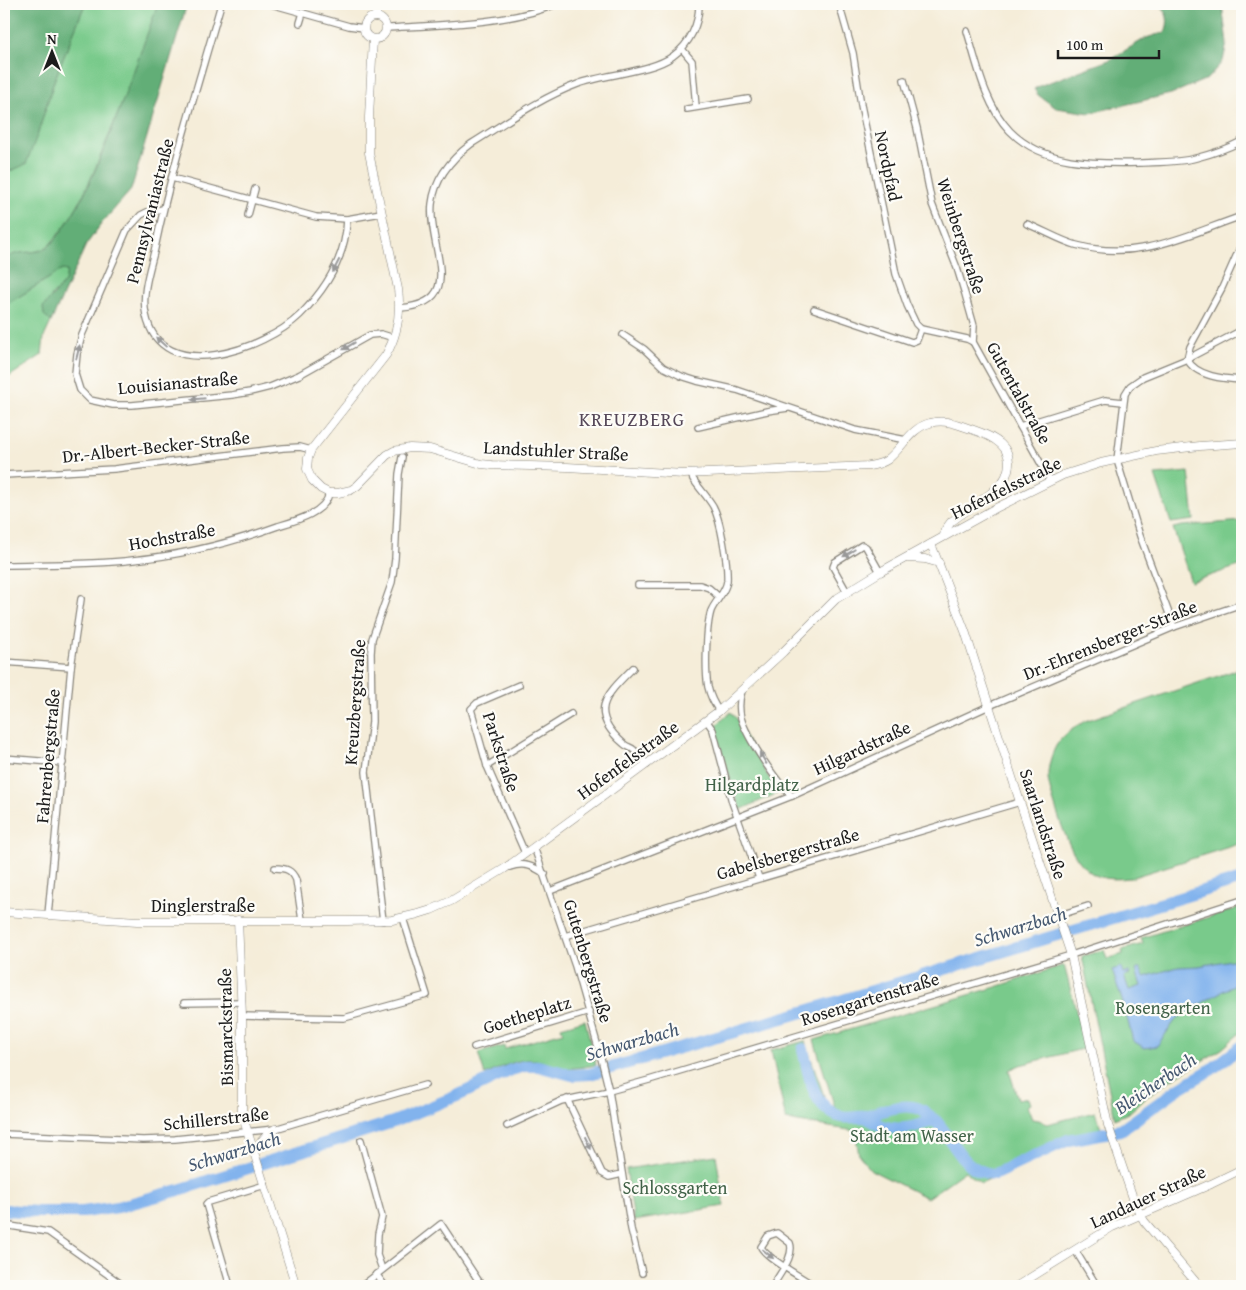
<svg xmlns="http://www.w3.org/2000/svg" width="1246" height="1290" font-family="'Gentium Book Plus',serif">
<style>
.green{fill:#79ca8b;stroke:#4a7354}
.forest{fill:#62ae77;stroke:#3f654a}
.water{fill:#82b3ed;stroke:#4f6884}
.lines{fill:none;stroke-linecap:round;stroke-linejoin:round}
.river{stroke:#82b3ed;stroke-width:12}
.street-casing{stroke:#88847a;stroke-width:8}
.secondary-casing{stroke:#88847a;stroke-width:9}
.street{stroke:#fff;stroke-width:5.5}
.secondary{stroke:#fff;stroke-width:8}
.oneway{fill:#999}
.labels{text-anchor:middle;stroke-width:4.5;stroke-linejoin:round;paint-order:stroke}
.street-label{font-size:18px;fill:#1c1c1c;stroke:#fdfcf7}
.park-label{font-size:18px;fill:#416248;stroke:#fdfcf7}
.neighbourhood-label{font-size:19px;letter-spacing:1px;fill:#564859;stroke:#fdfcf7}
.water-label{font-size:19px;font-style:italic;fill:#455870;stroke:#fdfcf7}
</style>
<rect width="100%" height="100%" fill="#fdfcf7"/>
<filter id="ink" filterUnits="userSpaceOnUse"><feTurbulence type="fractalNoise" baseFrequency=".02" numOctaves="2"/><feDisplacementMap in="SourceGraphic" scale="10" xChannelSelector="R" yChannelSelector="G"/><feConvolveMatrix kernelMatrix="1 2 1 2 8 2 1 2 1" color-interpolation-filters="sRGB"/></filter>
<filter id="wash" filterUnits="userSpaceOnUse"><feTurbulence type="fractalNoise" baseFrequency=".0096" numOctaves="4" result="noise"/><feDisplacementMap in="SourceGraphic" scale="20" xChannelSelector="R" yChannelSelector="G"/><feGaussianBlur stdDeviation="1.12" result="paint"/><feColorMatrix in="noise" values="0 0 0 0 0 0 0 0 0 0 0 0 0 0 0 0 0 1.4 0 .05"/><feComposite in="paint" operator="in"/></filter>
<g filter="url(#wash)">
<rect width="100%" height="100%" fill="#f5edd9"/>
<g class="green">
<path d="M85 4H158C142 50 126 95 107 140 92 176 78 214 51 243 36 259 18 246 4 263V171H11L38 133 54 81Z"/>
<polygon points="62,270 67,271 65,282 52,295 44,315 51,322 44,337 42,355 4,380 4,306"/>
<polygon points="1189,472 1194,520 1171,523 1155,475"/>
<polygon points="1242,521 1242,565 1191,582 1173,528 1182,526"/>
<path d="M1242 668V843L1130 878C1119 879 1106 880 1095 875 1085 870 1075 857 1070 846 1064 833 1048 790 1048 776 1048 767 1051 755 1056 746 1062 735 1074 728 1085 721Z"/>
<polygon points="731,712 737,719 739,726 778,793 740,810 714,727"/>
<polygon points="1242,907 1242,1031 1222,1049 1170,1080 1147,1096 1130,1112 1115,1119 1082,956 1104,950 1107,959 1123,954 1122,950 1143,944 1141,938"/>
<polygon points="1064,965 1086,1048 1020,1065 1009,1070 1018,1100 1028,1098 1030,1104 1027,1106 1032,1119 1039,1120 1047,1124 1095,1112 1104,1137 1077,1141 1058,1147 981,1183 965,1171 927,1198 871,1170 859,1155 855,1131 786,1120 771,1050 805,1041 826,1102 835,1108 814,1040 996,987"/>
<path d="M585 1020 596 1065C583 1067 569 1070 557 1067 549 1065 542 1060 534 1060 516 1058 501 1068 485 1075L478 1053 504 1046 505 1049 563 1032 561 1027Z"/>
<polygon points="716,1155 724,1206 634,1221 626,1169"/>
</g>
<g class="forest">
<polygon points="4,4 85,4 54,81 38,133 26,164 11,171 4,171"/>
<path d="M158 4H187L131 190 102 223 86 245 51 322 44 315 43 307 65 282 67 271 62 270 4 306C4 297 1 271 4 264 9 248 33 255 45 249 53 244 62 231 67 223 84 198 95 171 106 144 125 97 141 51 158 4Z"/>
<path d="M1160 4H1222L1227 43 1223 61 1207 79 1171 94 1090 113 1056 108 1038 95 1034 89 1039 86 1109 60 1146 38 1165 32C1170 21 1167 13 1160 4Z"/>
</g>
<polygon class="water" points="1231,960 1242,962 1242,982 1219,993 1177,1018 1157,1046 1145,1048 1133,1041 1124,1006 1112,970 1121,967 1123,973 1129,972 1130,974 1124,976 1129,990 1141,986 1136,970 1140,968 1144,977 1178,967 1199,966"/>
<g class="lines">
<g class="river">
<path d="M803 1049C809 1075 812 1107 841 1117 849 1119 857 1116 864 1117 871 1119 876 1124 882 1126 901 1132 917 1126 935 1120 954 1140 962 1173 995 1174L1068 1140 1121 1130 1178 1089 1212 1069 1242 1046"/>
<path d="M862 1117C880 1112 904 1101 922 1110 926 1113 931 1117 935 1120"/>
<polyline points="4,1210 38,1212 83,1212 118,1207 179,1190 393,1122 457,1096 511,1070 525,1066 538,1066 572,1075 590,1074 793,1015 1242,879"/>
</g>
</g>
</g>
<g filter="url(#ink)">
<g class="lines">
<g class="street-casing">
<g id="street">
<path d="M221 4C198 85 172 166 155 248 150 269 141 294 146 315 161 387 265 349 300 315 326 289 346 256 347 219"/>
<polyline points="271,4 349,26 364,28"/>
<polyline points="839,4 853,53 861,105 890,244 896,274 907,305 916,324 921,329 967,339 973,342 1050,480"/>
<polyline points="300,23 303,13"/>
<path d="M387 28C438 25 510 24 556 4"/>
<path d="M967 31C977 64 985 105 1010 131 1043 165 1096 164 1139 163 1158 162 1177 163 1196 158 1212 154 1228 148 1242 141"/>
<polyline points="682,49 692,61 696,107"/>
<polyline points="904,80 917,128 932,204 957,268 965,294 974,326 973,342"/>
<polyline points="687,109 748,99"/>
<polyline points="172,178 316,217 347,219 381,213"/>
<polyline points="163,209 147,212 141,215 127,230 82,335 77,354 75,374 80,390 90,400 113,405 132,405 232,395 250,392 270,387 299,375 370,335 381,334 394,338"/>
<polyline points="248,215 255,189"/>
<path d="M1027 224C1043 230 1059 240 1076 245 1138 262 1186 235 1242 216"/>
<path d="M400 308C469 303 427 247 432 204 435 178 451 159 471 144 505 123 540 98 578 84 605 74 652 72 673 56 690 44 699 24 699 4"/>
<polyline points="814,309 912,342 917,340 921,329"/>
<polyline points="623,335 644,349 663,367 681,376 697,381 737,390 855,430 906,440"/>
<polyline points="1187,359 1190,347 1222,288 1242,243"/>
<path d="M1187 359C1196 377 1225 379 1242 380"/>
<polyline points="1020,426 1105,400 1123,402"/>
<polyline points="698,427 767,411 788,408"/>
<path d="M691 474 693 479C699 488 707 496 713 506 721 521 728 564 727 581 726 592 715 601 711 611 706 627 705 671 708 687 710 696 714 704 719 711"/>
<polyline points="4,475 114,469 283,448 300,447 311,450"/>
<path d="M4 565C47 564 90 565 133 560 183 555 231 543 278 526 295 521 326 513 329 493"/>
<polyline points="638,585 700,585 709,588 719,597"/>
<polyline points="847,592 833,567 835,562 862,545 866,547 880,572"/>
<polyline points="1174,627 1140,536 1117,460 1125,394 1130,386 1143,377 1187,359 1242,330"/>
<polyline points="4,662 71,667"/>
<path d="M633 668C606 695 587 712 624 744 627 747 631 747 634 750 639 753 643 760 647 765"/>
<polyline points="519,685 477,703 471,709 487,766 525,853"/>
<path d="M742 691C739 700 739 709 741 718 747 738 776 782 792 796"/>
<polyline points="706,720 713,730 732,802 759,878"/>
<polyline points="4,758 63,763"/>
<polyline points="487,766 571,714"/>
<polyline points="534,847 575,966 600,1054 609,1091 631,1229 642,1273"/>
<path d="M510 867C524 862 533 866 545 874"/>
<path d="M275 868C286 868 292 870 296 880L302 920"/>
<polyline points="550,891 792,796 989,706 1174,627 1242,604"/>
<polyline points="48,915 71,667 81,599"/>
<polyline points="383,921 366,772 372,722 371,653 372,639 392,582 395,559 399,474 402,457"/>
<polyline points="1017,929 1088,906"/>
<polyline points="565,936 1020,802"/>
<polyline points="184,1003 242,1002"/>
<polyline points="242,1016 344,1018 427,995 403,918"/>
<polyline points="474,1047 589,1012"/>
<polyline points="567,1099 602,1173 609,1177 622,1174"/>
<polyline points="507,1126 561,1101 609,1091 649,1080 783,1040 1071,955 1242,900"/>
<polyline points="4,1134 143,1140 175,1139 275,1129 295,1123 425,1085"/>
<polyline points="361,1140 382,1217 378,1234 377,1255 382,1269"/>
<polyline points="4,1225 48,1232 124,1286"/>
<polyline points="1075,1250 1097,1286"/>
<polyline points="376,1274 385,1286"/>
<polyline points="230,1286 206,1204 208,1202 265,1185"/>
<polyline points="362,1286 441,1224 482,1286"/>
<path d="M773 1286C779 1274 795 1256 790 1243L777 1233 768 1236 761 1247C765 1257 804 1279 815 1286"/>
</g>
</g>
<g class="secondary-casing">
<g id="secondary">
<circle cx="375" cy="28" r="11"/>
<polyline points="376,17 377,4"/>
<path d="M373 39 369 117V153L398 289C401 312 398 334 386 355L311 450 308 458 307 469 312 480 321 489 329 493H338L351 490 357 486 387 455 394 451 410 448 430 449 481 464 492 465 567 467 684 474 869 466C875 465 881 464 887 460 902 449 910 428 930 423 944 419 957 424 971 429 992 436 1018 447 1006 476 1000 491 964 511 951 522L945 530 944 536"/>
<polyline points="931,544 965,631 1020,802 1071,955 1108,1125 1135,1204 1144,1221 1199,1286"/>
<polyline points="908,558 925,559 939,563"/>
<polyline points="4,912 137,921 347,921 392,920 418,914 431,910 451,901 504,869 719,711 783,652 836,599 880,572 996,508 1063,475 1101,463 1156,451 1200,446 1242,443"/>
<polyline points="238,920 242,1016 242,1114 296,1286"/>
<polyline points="254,1150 266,1136 275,1129"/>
<polyline points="1017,1286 1112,1227 1211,1184 1242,1169"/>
</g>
</g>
<use href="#street" class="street"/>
<use href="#secondary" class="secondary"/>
</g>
<defs><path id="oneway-solid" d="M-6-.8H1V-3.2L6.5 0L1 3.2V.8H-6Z" transform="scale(1.25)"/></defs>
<g class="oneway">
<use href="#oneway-solid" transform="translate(336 266) rotate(117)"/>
<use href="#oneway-solid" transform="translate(161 342) rotate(-137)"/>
<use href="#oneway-solid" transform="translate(349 346) rotate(149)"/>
<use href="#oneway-solid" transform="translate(78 352) rotate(-76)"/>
<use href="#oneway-solid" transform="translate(198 399) rotate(175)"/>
<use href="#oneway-solid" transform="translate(849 553) rotate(148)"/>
<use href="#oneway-solid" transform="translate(763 758) rotate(-120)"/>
<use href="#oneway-solid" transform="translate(588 1143) rotate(64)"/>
<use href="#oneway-solid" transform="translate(768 1254) rotate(40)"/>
</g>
</g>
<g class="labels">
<g class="street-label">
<text transform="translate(888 166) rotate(78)" y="6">Nordpfad</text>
<text transform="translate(150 211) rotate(-76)" y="6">Pennsylvaniastraße</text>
<text transform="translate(961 236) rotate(72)" y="6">Weinbergstraße</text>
<text transform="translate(178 383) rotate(-5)" y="6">Louisianastraße</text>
<text transform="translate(1019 393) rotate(61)" y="6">Gutentalstraße</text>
<text transform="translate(156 447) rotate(-6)" y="6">Dr.-Albert-Becker-Straße</text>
<text transform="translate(556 451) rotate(3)" y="6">Landstuhler Straße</text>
<text transform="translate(1006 488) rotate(-26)" y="6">Hofenfelsstraße</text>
<text transform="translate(172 537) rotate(-10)" y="6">Hochstraße</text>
<text transform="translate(1110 640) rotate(-22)" y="6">Dr.-Ehrensberger-Straße</text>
<text transform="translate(355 702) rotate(-86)" y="6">Kreuzbergstraße</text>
<text transform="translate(862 748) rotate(-25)" y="6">Hilgardstraße</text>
<text transform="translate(501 752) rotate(72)" y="6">Parkstraße</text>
<text transform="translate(48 756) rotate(-85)" y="6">Fahrenbergstraße</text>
<text transform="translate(628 760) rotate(-36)" y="6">Hofenfelsstraße</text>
<text transform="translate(1043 824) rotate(72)" y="6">Saarlandstraße</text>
<text transform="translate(788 854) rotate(-16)" y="6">Gabelsbergerstraße</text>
<text x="203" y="912">Dinglerstraße</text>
<text transform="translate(588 961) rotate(73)" y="6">Gutenbergstraße</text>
<text transform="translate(870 999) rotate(-17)" y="6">Rosengartenstraße</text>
<text transform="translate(527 1015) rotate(-17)" y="6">Goetheplatz</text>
<text transform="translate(226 1027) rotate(-91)" y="6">Bismarckstraße</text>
<text transform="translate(216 1119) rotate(-6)" y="6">Schillerstraße</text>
<text transform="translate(1148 1197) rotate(-25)" y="6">Landauer Straße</text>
</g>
<g class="park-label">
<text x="752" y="791">Hilgardplatz</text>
<text x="1163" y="1014">Rosengarten</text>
<text x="912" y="1142">Stadt am Wasser</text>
<text x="675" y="1194">Schlossgarten</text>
</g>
<g class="neighbourhood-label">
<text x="632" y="426">KREUZBERG</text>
</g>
<g class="water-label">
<text transform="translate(1020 926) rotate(-17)" y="7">Schwarzbach</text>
<text transform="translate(632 1041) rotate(-16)" y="7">Schwarzbach</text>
<text transform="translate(1155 1083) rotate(-34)" y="7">Bleicherbach</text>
<text transform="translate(234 1151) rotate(-17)" y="7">Schwarzbach</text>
</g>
</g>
<rect width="1246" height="1290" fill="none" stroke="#fdfcf7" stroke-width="20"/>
<g transform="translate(52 52)" stroke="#fdfcf7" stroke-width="4" paint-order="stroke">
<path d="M0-4L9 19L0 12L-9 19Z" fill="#1c1c1c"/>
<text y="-8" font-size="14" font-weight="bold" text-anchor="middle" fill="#1c1c1c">N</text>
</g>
<path d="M1058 50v8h101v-8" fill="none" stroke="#1c1c1c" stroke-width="2.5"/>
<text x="1066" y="50" font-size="15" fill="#1c1c1c" stroke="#fdfcf7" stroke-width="4" paint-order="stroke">100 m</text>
</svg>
